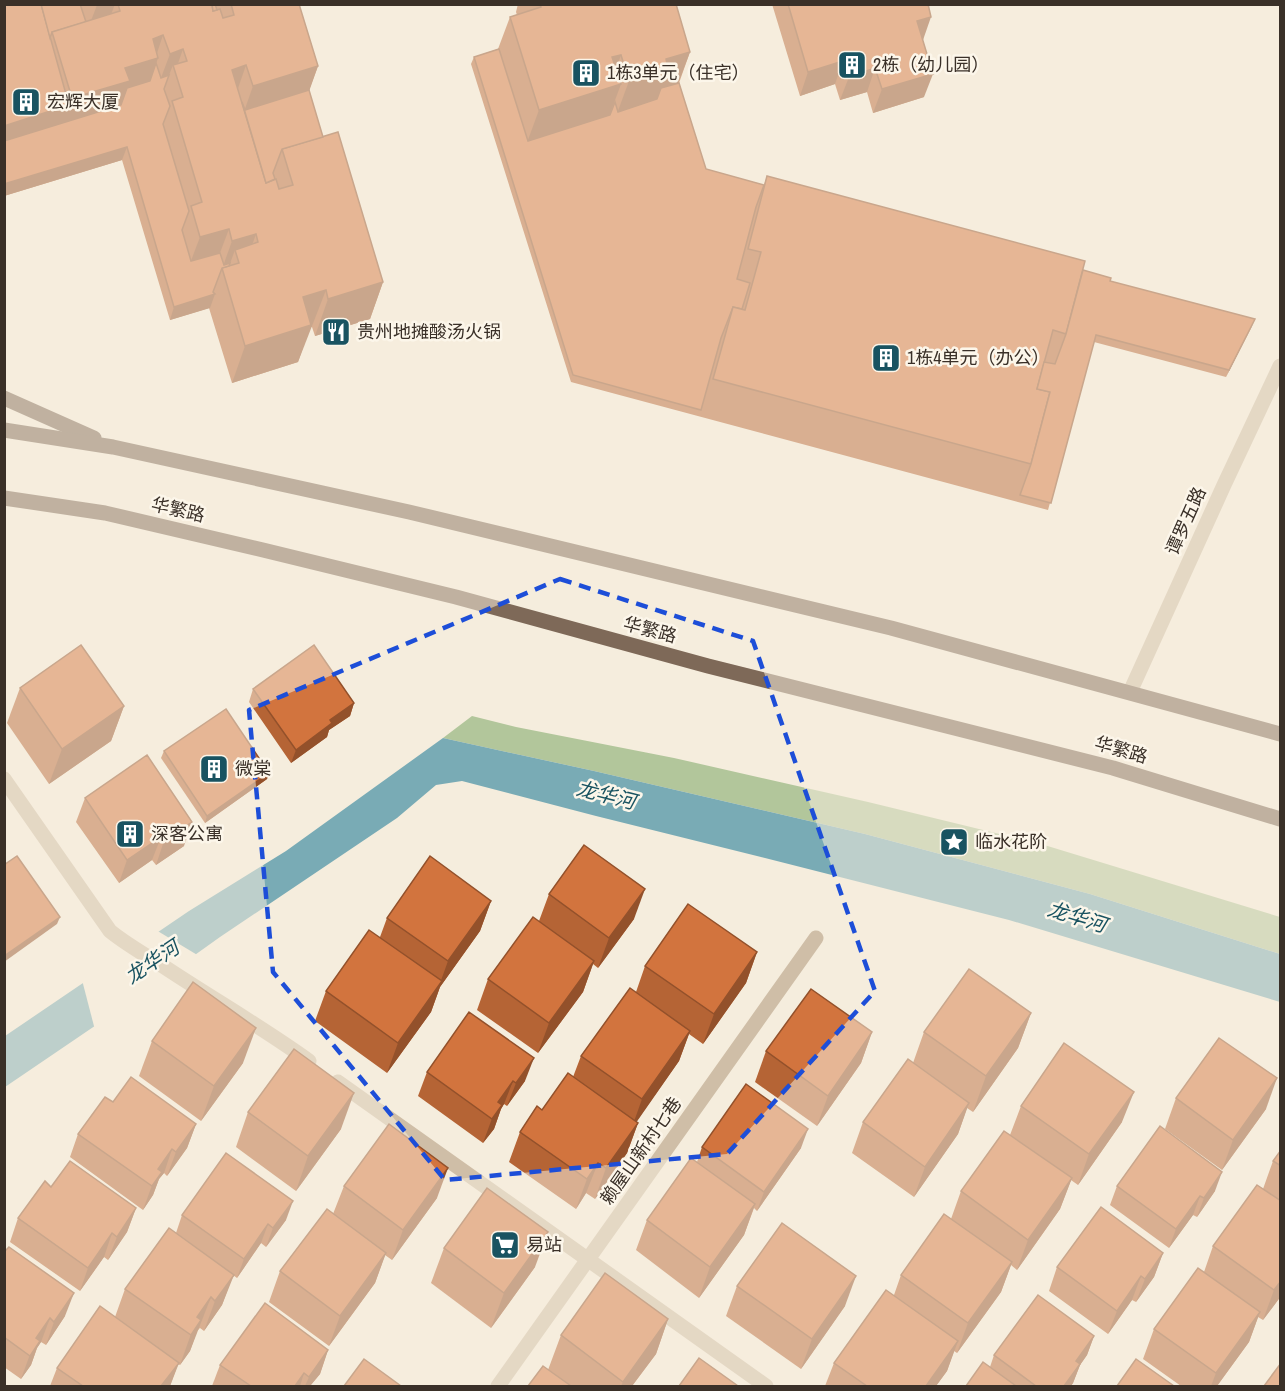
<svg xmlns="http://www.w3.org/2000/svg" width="1285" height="1391" font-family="'Archivo Narrow','Noto Sans SC',sans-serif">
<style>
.green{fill:#b2c69b}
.water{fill:#79abb5}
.pier{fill:#f5eddd}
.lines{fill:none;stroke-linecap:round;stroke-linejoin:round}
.minor{stroke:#cfbea7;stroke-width:15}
.major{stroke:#7e6958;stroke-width:15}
.wall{fill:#b56435}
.shaded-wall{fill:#93512b}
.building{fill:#d2743e;stroke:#93512b;stroke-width:1.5}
.marked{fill:none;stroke:#1d4ed8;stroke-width:4.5;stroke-dasharray:12 8;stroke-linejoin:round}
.labels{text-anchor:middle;stroke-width:5;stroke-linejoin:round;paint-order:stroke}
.poi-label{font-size:18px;fill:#3a3028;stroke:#fcf6ea;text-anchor:start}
.street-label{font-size:18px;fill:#3a3028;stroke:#fcf6ea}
.water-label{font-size:20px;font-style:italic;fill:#195361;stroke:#fcf6ea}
</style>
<rect width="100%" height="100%" fill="#f5eddd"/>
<polygon class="green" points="472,716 516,727 674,758 868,802 1041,844 1280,917 1280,954 1090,894 865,834 594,771 443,738"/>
<polygon class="water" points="443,738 594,771 865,834 1090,894 1280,954 1280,1002 1009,920 765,858 596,816 462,781 436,785 397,818 220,937 108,1017 5,1087 5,1036 189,911 286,851"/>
<polygon class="pier" points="156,930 199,956 95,1030 82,980"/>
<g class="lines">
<g class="minor">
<polyline points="1130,692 1224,485 1280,366"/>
<path d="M4 779 110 931C126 944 145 955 163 966 211 998 262 1027 309 1061"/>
<polyline points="338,1082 766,1386"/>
<polyline points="498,1386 816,938"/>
</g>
<g class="major">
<polyline points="4,398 94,438"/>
<polyline points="4,430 113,447 409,512 891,628 1280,734"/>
<polyline points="4,498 105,513 263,550 456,597 708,666 1113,768 1280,819"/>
</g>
</g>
<g class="wall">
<polygon points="4,4 299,4 318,66 309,90 323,137 383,282 370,319 315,336 312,327 310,327 298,362 232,383 209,308 170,320 122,160 4,196"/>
<polygon points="518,4 676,4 690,52 679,83 706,169 764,185 767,176 1083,270 1110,281 1252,326 1226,377 1094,342 1048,510 571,382 471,64 474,57 498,49 510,17 517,15 516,12"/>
<polygon points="772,4 928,4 923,40 924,97 873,113 867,92 840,100 835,84 800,96"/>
<polygon points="20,688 124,706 111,741 49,784 7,723"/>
<polygon points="253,689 354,703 350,716 329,730 327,737 291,763 249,702"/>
<polygon points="164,751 269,773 267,779 205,823 161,758"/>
<polygon points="85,798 184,846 156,865 152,860 119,883 76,822"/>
<polygon points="549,894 634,919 598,968 593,964 583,992 538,1053 477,1010 488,979 539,921"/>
<polygon points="491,901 480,931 440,987 431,1012 387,1073 315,1021 326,991 380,937 387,918"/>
<polygon points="757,952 746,983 703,1044 689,1034 679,1061 636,1122 638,1123 627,1153 595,1199 586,1193 576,1209 509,1162 520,1132 542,1110 573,1077 581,1056 636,992 645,966"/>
<polygon points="1031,1013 1018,1048 973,1112 967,1108 958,1134 914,1197 852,1153 863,1122 913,1063 924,1032"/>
<polygon points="872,1032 861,1063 817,1126 755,1082 766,1051"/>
<polygon points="152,1041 243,1063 201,1121 139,1076"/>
<polygon points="427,1072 525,1081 507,1106 504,1104 501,1109 494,1129 483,1143 418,1096"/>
<polygon points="1176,1098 1266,1109 1222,1170 1165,1129"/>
<polygon points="113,1102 196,1124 187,1148 167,1176 164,1173 159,1179 153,1195 143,1210 70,1157 78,1134"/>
<polygon points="1021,1106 1122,1122 1078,1185 1071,1180 1060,1209 1017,1270 1011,1265 1001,1292 957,1353 954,1351 947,1371 936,1386 825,1386 834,1363 894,1295 901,1275 951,1219 961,1191 1010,1135"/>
<polygon points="248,1112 341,1129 296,1191 236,1147"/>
<polygon points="702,1147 801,1148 757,1211 754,1208 744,1235 699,1298 636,1250 647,1220 697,1162"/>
<polygon points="1281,1150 1281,1296 1263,1320 1258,1317 1249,1342 1217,1386 1181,1386 1143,1359 1154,1329 1204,1272 1213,1246 1263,1189 1273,1161"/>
<polygon points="344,1186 437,1198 392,1260 385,1255 375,1283 329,1346 269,1302 280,1271 333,1214"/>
<polygon points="1117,1186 1215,1191 1197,1217 1193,1215 1169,1248 1110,1205"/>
<polygon points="51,1187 136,1208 127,1232 108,1260 104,1257 80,1291 10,1242 18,1218"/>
<polygon points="182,1215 286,1220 266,1247 261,1243 237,1278 233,1275 222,1305 204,1331 200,1328 197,1331 190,1351 180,1365 178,1364 170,1386 50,1386 57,1368 115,1317 125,1289 176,1233"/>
<polygon points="444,1248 535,1267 491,1328 431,1283"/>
<polygon points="4,1252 65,1316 46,1345 41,1342 37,1348 31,1365 21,1379 4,1367"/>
<polygon points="1163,1253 1154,1277 1136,1302 1132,1300 1108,1334 1049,1291 1057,1267"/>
<polygon points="737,1286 845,1306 801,1369 726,1316"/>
<polygon points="668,1319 656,1354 632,1386 528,1386 548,1370 561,1335"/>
<polygon points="1094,1336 1087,1355 1080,1365 1073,1383 1071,1386 966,1386 990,1367 994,1355"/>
<polygon points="328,1350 320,1374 310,1386 212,1386 220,1365"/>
</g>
<g class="shaded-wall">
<polygon points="99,4 115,4 103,36 83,42 97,5"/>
<polygon points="931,17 923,40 917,21"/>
<polygon points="163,35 155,59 158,58 145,95 116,118 4,152 4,126 69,105 72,98 125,68 153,39"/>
<polygon points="183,49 175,72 173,65 164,88 156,91 170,54"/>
<polygon points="690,52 676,89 655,106 615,119 629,81 666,59"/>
<polygon points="621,55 609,88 621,84 607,122 525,148 539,110 612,57"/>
<polygon points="843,61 835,84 800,96 808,72"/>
<polygon points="246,65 233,103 232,70"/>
<polygon points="318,66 305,103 240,123 253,86"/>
<polygon points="875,68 867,92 840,100 849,77"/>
<polygon points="933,74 924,97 873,113 882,89"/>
<polygon points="127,147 122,160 4,196 4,184"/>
<polygon points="229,229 215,266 186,274 200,237"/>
<polygon points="256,234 244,268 239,263 235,250 225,277 222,269 232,241"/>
<polygon points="383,282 370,319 315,336 328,299"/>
<polygon points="326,290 298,362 232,383 245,346 303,297"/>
<polygon points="215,294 210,308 170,320 174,307"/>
<polygon points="1255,319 1252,326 1226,377 1229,370"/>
<polygon points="354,703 350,716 329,730 327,737 291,763 296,750 330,720"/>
<polygon points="124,706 111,741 49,784 62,749"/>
<polygon points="269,773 267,779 205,823 207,816"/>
<polygon points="192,822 184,846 156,865 164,841"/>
<polygon points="161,837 152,860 119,883 127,860"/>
<polygon points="645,889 634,919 598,968 609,938"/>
<polygon points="491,901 480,931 440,987 431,1012 387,1073 398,1043 439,986 448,961"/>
<polygon points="60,917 57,924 4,962 4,956"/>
<polygon points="757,952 746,983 703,1044 714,1014"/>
<polygon points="594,961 583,992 538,1053 549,1023"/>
<polygon points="1031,1013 1018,1048 973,1112 986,1076"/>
<polygon points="256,1028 243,1063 201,1121 214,1086"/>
<polygon points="690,1031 679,1061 631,1130 642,1099"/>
<polygon points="872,1032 861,1063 817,1126 828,1096"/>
<polygon points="534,1058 525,1081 507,1106 516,1083"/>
<polygon points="1277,1078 1266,1109 1222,1170 1233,1140"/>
<polygon points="513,1081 504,1104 501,1109 494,1129 483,1143 498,1102"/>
<polygon points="1134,1092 1122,1122 1078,1185 1089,1154"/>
<polygon points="354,1093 341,1129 296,1191 308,1156"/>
<polygon points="969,1103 958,1134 914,1197 925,1167"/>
<polygon points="638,1123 627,1153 595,1199 606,1168"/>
<polygon points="196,1124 187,1148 167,1176 176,1152"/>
<polygon points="808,1129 801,1148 757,1211 764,1192"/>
<polygon points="172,1149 164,1173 159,1179 153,1195 143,1210 158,1169"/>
<polygon points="598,1163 586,1193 576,1209 587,1179"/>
<polygon points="448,1168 437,1198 392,1260 403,1230"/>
<polygon points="1222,1172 1215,1191 1197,1217 1204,1198"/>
<polygon points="1072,1178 1060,1209 1017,1270 1028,1240"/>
<polygon points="1200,1196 1193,1215 1169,1248 1176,1229"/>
<polygon points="293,1201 286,1220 266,1247 273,1228"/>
<polygon points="755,1204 744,1235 699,1298 710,1267"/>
<polygon points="136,1208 127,1232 108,1260 117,1237"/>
<polygon points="268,1224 261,1243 237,1278 244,1259"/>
<polygon points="548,1232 535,1267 491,1328 504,1293"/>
<polygon points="112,1233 104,1257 80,1291 88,1268"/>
<polygon points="386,1253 375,1283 329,1346 340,1316"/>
<polygon points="1163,1253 1154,1277 1136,1302 1145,1279"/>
<polygon points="1012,1262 1001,1292 957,1353 968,1323"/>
<polygon points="234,1275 222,1305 204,1331 215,1301"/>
<polygon points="856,1276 845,1306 801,1369 812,1339"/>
<polygon points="1141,1276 1132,1300 1108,1334 1117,1311"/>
<polygon points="1281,1281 1281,1296 1263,1320 1274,1290"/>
<polygon points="74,1293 65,1316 46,1345 54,1322"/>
<polygon points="211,1297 190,1351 180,1365 197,1317"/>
<polygon points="1260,1312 1249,1342 1217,1386 1211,1386 1216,1373"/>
<polygon points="50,1318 41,1342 37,1348 31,1365 21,1379 36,1338"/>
<polygon points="668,1319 656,1354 632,1386 621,1386 623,1382"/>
<polygon points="1094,1336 1087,1355 1080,1365 1073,1383 1071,1386 1064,1386 1076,1361"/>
<polygon points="958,1341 947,1371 936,1386 926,1386"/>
<polygon points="328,1350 320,1374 310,1386 305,1386 309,1377"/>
<polygon points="179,1363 170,1386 161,1386"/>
<polygon points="304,1373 300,1386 295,1386"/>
</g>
<g class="building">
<polygon points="4,4 41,4 69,105 4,126"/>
<polygon points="41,4 80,4 86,22 52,32 50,38"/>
<polygon points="118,4 212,4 213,11 220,9 223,18 234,15 231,4 299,4 318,66 253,86 246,65 232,70 266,183 276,179 279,189 293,185 282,149 338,132 383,282 328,299 326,290 303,297 311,325 245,346 222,268 239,263 235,250 258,242 256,234 232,241 229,229 200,237 191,206 202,202 172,101 183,97 173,65 187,61 183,49 170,54 163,35 153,39 158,58 125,68 130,81 72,98 52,32 120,11"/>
<polygon points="212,4 215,4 217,10 213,11"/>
<polygon points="540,4 676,4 690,52 666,59 668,68 629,81 621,55 612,57 621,84 539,110 510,17 541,7"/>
<polygon points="788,4 928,4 931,17 917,21 933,74 882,89 875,68 849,77 843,61 808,72"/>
<polygon points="499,49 528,141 610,115 615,102 618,112 657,99 661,88 679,83 706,169 764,185 756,207 737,279 750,283 742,309 733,307 721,338 701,410 573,375 474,57"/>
<polygon points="156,63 161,78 169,75 164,89 170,106 163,124 189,211 182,230 191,261 220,253 224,265 230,263 229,266 222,268 213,292 215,294 174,307 127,147 4,184 4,141 121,105 127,88 150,81"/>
<polygon points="309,90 323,137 282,149 273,173 275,179 266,183 242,102 245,110"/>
<polygon points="767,176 1085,261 1066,334 1053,330 1037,389 1050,392 1031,464 713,379 733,307 745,310 761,252 748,249"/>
<polygon points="1083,270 1111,278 1110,281 1255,319 1229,370 1096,335 1051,503 1020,495 1031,464 1050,392 1037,389 1044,362 1055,364 1066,334"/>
<polygon points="81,645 124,706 62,749 20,688"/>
<polygon points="314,645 354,703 330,720 332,723 296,750 253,689"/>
<polygon points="226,709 269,773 207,816 164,751"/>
<polygon points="147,755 192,822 164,841 161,837 127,860 85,798"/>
<polygon points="584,845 645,889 609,938 549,894"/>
<polygon points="17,856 60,917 4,956 4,865"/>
<polygon points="430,856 491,901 448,961 387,918"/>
<polygon points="688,904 757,952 714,1014 645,966"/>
<polygon points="533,917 594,961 549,1023 488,979"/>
<polygon points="369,930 442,981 398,1043 326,991"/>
<polygon points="969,969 1031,1013 986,1076 924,1032"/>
<polygon points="193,982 256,1028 214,1086 152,1041"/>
<polygon points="630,988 690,1031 642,1099 581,1056"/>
<polygon points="811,989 872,1032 828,1096 766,1051"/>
<polygon points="469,1012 534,1058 516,1083 513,1081 498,1102 502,1105 492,1119 427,1072"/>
<polygon points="1219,1038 1277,1078 1233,1140 1176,1098"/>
<polygon points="1064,1043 1134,1092 1089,1154 1021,1106"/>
<polygon points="294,1049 354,1093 308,1156 248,1112"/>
<polygon points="908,1059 969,1103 925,1167 863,1122"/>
<polygon points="568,1073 638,1123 606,1168 598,1163 587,1179 520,1132 537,1106 542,1110"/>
<polygon points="131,1077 196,1124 176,1152 172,1149 158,1169 162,1172 152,1186 78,1134 105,1097 113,1102"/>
<polygon points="746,1084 808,1129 764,1192 702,1147"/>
<polygon points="389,1124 448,1168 403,1230 344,1186"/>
<polygon points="1160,1126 1222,1172 1204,1198 1200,1196 1176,1229 1117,1186"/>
<polygon points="1004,1131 1072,1178 1028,1240 961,1191"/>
<polygon points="1281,1150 1281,1166 1273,1161"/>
<polygon points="226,1153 293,1201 273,1228 268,1224 244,1259 182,1215"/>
<polygon points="691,1158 755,1204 710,1267 647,1220"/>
<polygon points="70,1161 136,1208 117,1237 112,1233 88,1268 18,1218 45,1181 51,1187"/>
<polygon points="1257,1185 1281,1201 1281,1281 1274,1290 1213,1246"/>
<polygon points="487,1188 548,1232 504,1293 444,1248"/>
<polygon points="1101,1207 1163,1253 1145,1279 1141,1276 1117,1311 1057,1267"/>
<polygon points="327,1209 386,1253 340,1316 280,1271"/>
<polygon points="944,1214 1012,1262 968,1323 901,1275"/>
<polygon points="782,1223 856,1276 812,1339 737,1286"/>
<polygon points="169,1228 234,1275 215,1301 211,1297 197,1317 201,1320 191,1335 125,1289"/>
<polygon points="9,1247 74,1293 54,1322 50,1318 36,1338 40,1341 30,1356 4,1337 4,1252"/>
<polygon points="1198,1268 1260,1312 1216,1373 1154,1329"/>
<polygon points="605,1273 668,1319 623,1382 561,1335"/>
<polygon points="886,1290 958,1341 926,1386 867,1386 834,1363"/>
<polygon points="1038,1295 1094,1336 1076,1361 1080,1364 1064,1386 1036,1386 994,1355"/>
<polygon points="265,1303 328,1350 309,1377 304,1373 295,1386 251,1386 220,1365"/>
<polygon points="100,1306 179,1363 161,1386 83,1386 57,1368"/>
<polygon points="699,1358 738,1386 679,1386"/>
<polygon points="364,1359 401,1386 344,1386"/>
<polygon points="1136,1359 1174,1386 1117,1386"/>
<polygon points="983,1362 1016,1386 966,1386"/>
<polygon points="1281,1363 1281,1386 1264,1386"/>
<polygon points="543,1366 571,1386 528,1386"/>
</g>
<path d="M0 0H1285V1391H0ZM560 579 753 641 875 991 727 1154 445 1180 273 972 249 710Z" fill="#f5eddd" fill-opacity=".55" fill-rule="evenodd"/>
<path class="marked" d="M560 579 753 641 875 991 727 1154 445 1180 273 972 249 710Z"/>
<defs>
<g id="building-square" transform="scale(1.5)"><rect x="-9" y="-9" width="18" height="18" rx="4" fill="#195361" stroke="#fcf6ea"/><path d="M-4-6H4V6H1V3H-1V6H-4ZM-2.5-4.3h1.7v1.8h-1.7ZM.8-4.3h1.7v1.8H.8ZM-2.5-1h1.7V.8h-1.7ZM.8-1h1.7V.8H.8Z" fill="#fff"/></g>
<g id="restaurant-square" transform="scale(1.5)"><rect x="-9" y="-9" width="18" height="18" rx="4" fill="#195361" stroke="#fcf6ea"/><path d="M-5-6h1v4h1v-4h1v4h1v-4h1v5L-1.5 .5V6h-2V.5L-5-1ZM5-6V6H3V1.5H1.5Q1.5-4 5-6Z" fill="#fff"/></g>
<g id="sight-square" transform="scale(1.5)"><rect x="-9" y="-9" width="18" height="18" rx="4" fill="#195361" stroke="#fcf6ea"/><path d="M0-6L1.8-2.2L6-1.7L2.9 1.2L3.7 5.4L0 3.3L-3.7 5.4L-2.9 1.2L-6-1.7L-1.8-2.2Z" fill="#fff"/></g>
<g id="supermarket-square" transform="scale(1.5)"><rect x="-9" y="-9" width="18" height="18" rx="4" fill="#195361" stroke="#fcf6ea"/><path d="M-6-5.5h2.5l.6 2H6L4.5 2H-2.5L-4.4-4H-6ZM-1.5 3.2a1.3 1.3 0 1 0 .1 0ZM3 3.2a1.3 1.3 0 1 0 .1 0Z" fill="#fff"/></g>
</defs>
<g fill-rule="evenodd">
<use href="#building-square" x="852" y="65"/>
<use href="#building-square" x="586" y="73"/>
<use href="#building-square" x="26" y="102"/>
<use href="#restaurant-square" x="336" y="332"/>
<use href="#building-square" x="886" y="358"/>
<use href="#building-square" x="214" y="769"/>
<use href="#building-square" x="130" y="834"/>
<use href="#sight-square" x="954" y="842"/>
<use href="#supermarket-square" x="505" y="1245"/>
</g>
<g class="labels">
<g class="poi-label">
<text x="873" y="71">2栋（幼儿园）</text>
<text x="607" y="79">1栋3单元（住宅）</text>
<text x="47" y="108">宏辉大厦</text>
<text x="357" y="338">贵州地摊酸汤火锅</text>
<text x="907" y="364">1栋4单元（办公）</text>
<text x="235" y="775">微棠</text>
<text x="151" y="840">深客公寓</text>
<text x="975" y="848">临水花阶</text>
<text x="526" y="1251">易站</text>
</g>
<g class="street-label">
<text transform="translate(178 510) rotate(13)" y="6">华繁路</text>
<text transform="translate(1186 521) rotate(-66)" y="6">谭罗五路</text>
<text transform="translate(650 630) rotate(15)" y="6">华繁路</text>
<text transform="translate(1121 750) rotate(16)" y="6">华繁路</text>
<text transform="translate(641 1151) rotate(-55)" y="6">赖屋山新村七巷</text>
</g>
<g class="water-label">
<text transform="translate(606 795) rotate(14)" y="7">龙华河</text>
<text transform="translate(1077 917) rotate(17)" y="7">龙华河</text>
<text transform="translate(152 962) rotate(-34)" y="7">龙华河</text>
</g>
</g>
<rect width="1285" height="1391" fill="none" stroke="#3a3028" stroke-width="12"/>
</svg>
